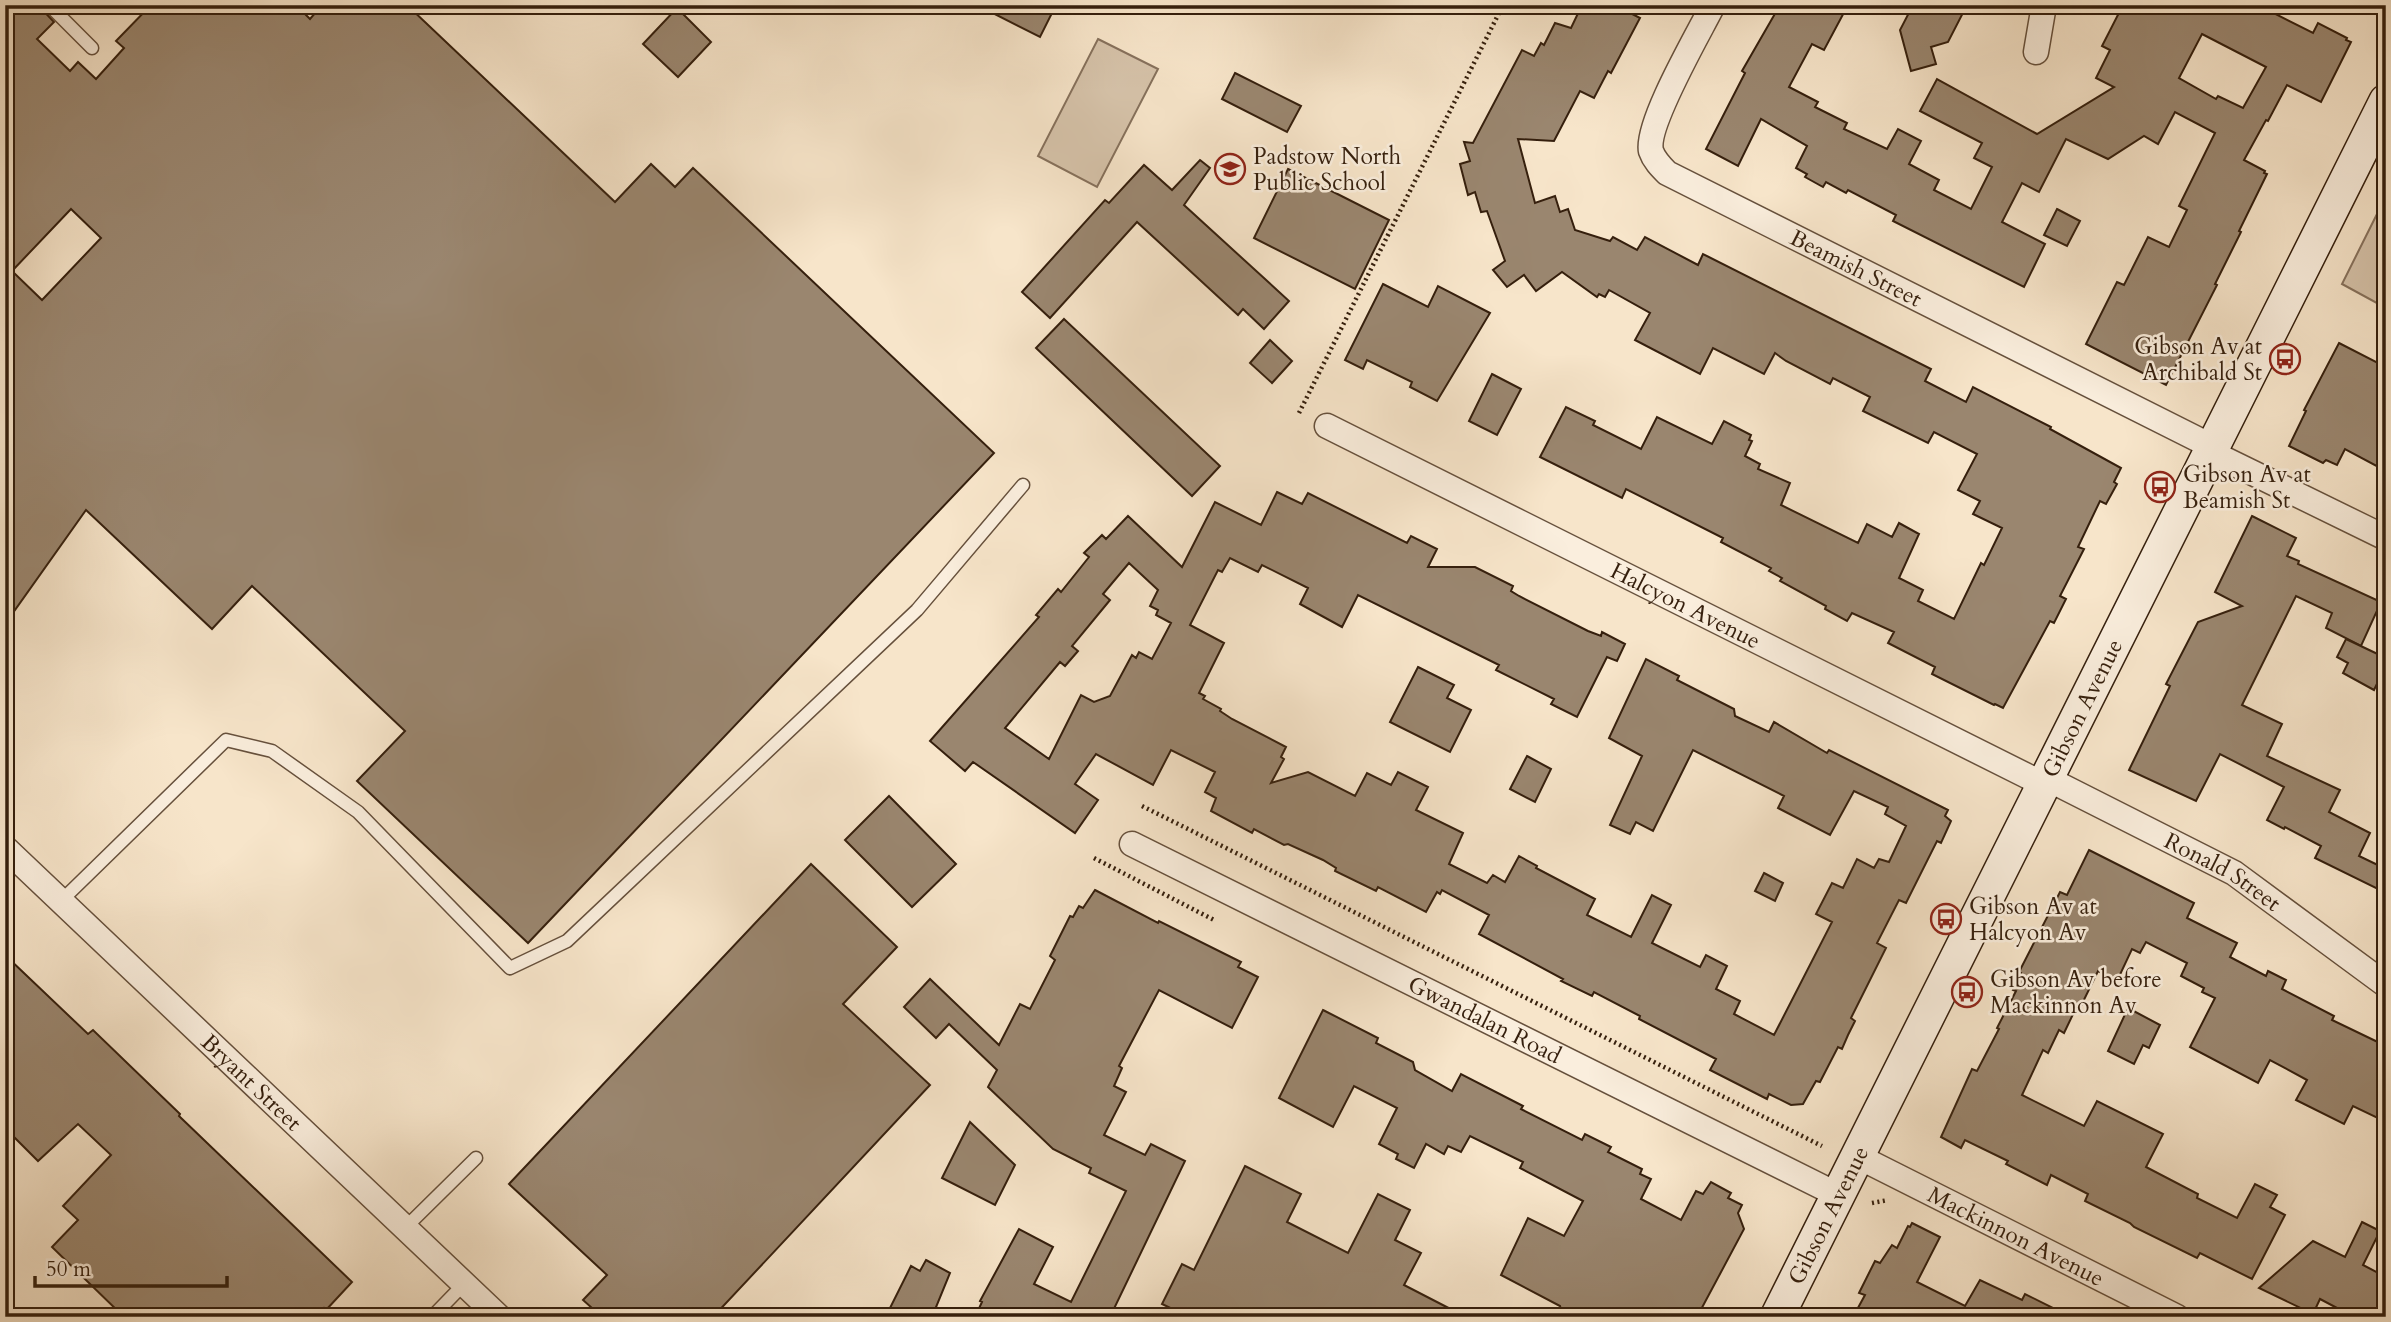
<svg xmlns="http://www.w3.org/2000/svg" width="2391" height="1322" font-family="Cardo,serif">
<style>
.green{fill:#d6c3aa;stroke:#86715c;stroke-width:2}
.building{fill:#9a866f;stroke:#351f0d;stroke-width:2;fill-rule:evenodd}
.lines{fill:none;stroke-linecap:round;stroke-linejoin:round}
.service-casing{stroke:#66503c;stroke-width:15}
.minor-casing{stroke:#66503c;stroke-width:27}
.secondary-casing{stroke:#351f0d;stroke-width:36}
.path{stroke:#351f0d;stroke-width:4.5;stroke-dasharray:2 3.5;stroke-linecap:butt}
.service{stroke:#faeedd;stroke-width:12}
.minor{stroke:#faeedd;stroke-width:24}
.secondary{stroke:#faeedd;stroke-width:33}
.labels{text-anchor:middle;stroke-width:5;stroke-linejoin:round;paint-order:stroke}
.poi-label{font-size:23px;fill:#351f0d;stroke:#faeedd;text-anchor:start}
.street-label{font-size:23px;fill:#351f0d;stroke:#faeedd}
</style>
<rect width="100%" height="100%" fill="#f7e5ca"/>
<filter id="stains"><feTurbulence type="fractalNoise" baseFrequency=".00286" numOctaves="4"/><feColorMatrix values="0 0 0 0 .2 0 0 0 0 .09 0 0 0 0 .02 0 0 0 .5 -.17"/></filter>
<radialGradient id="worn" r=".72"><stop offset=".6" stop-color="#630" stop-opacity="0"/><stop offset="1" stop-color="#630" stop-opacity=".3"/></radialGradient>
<g class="green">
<polygon points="1098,39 1158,69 1097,187 1038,156"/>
<polygon points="2386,196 2386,308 2342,284"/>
</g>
<g class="building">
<path d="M5 5H38L54 22 37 39 70 71 78 62 96 79 124 48 116 41 151 5H296L310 19 322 5H407L615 202 651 164 675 187 693 168 994 453 528 943 357 781 405 731 252 586 212 629 86 510 5 624ZM71 209 101 238 42 300 12 271Z"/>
<polygon points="977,5 1056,5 1040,37"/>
<polygon points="1582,5 1615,5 1640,18 1611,73 1608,71 1594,98 1580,91 1554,141 1518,139 1535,203 1555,196 1560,212 1568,209 1575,230 1610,241 1613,237 1637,250 1645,237 1698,265 1703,254 1931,369 1925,381 1966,402 1973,387 2051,427 2050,429 2121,468 2114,482 2117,484 2106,504 2100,501 2078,547 2084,549 2060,596 2066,599 2054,623 2050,621 2003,708 1995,704 1994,705 1932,674 1935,667 1888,643 1894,632 1852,613 1847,621 1825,609 1826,606 1780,581 1782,578 1769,571 1771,568 1721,542 1723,538 1626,489 1622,498 1540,457 1566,407 1595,421 1593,425 1641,449 1657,417 1712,444 1724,421 1751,435 1749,440 1752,441 1745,456 1760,464 1758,469 1790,483 1781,505 1858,543 1867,524 1892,537 1899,523 1919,534 1899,578 1923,590 1918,601 1954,619 1981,563 1984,565 2002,528 1973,514 1980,501 1958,490 1977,454 1934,432 1928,443 1863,411 1870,397 1833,378 1830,384 1786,361 1775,353 1764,374 1713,348 1700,374 1635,340 1650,313 1609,290 1605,297 1599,294 1597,297 1562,272 1536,291 1524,275 1507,287 1493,270 1505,261 1487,211 1481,212 1475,192 1468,195 1460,164 1470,161 1464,142 1473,143 1522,50 1534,56 1541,43 1544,45 1555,23 1571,28"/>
<path d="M1780 5H1848L1824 50 1812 44 1789 87 1818 102 1815 107 1847 123 1844 129 1887 149 1898 129 1921 141 1909 164 1939 180 1934 190 1971 209 1992 167 1974 158 1982 143 1920 111 1937 79 2037 134 2114 87 2096 78 2110 50 2102 46 2123 5H2258L2313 33 2318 23 2347 38 2346 40 2351 42 2321 102 2287 85 2268 121 2266 120 2244 160 2265 171 2264 173 2267 174 2239 231 2241 232 2215 284 2217 285 2166 385 2086 344 2117 282 2124 285 2148 237 2169 247 2187 210 2179 206 2215 133 2175 112 2158 144 2144 136 2108 159 2066 139 2039 192 2022 183 2002 222 2045 244 2024 287 1893 221 1896 215 1848 190 1846 193 1826 182 1823 187 1805 177 1807 174 1796 168 1807 146 1761 119 1738 166 1706 149 1745 73 1742 71ZM2202 34 2266 67 2243 108 2218 96 2216 99 2179 78Z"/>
<polygon points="1913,5 1967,5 1948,42 1931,47 1936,64 1911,71 1900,30"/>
<polygon points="677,8 711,42 678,77 643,44"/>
<polygon points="1235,73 1301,106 1287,132 1222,99"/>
<polygon points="1200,160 1210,168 1184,205 1289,301 1264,329 1243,309 1238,315 1137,222 1050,318 1022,292 1105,200 1109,203 1144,165 1172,190"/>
<polygon points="1288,169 1389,220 1355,289 1254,238"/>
<polygon points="2057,209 2080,221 2067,246 2044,235"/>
<polygon points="1383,284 1428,307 1438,286 1490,313 1437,401 1410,387 1412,382 1367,360 1363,369 1345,360"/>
<polygon points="1064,319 1220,466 1192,496 1036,348"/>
<polygon points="1270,340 1292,361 1272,383 1250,363"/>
<polygon points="2339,343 2386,367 2386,471 2345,449 2337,465 2326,460 2323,463 2289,446 2306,411 2304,410"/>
<polygon points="1492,374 1521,389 1497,435 1469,421"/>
<path d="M1277 492 1302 504 1308 493 1407 543 1411 536 1437 549 1428 567H1475L1513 586 1511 591 1519 596 1588 631 1601 636 1602 632 1625 644 1617 661 1607 657 1577 717 1551 704 1554 699 1496 670 1499 665 1358 595 1342 627 1300 604 1308 588 1262 565 1258 572 1230 558 1222 572 1218 570 1190 625 1224 643 1199 693 1205 696 1203 699 1221 709 1220 711 1232 719 1286 747 1281 757 1284 759 1271 783 1308 772 1355 796 1367 773 1391 785 1398 772 1428 787 1416 810 1463 833 1449 864 1487 883 1493 875 1505 882 1519 856 1537 866 1536 868 1595 899 1587 915 1631 937 1652 895 1671 905 1652 943 1700 967 1706 955 1727 966 1716 989 1740 1001 1734 1014 1774 1035 1832 922 1816 914 1832 883 1843 888 1857 859 1874 868 1879 859 1889 862 1906 826 1885 814 1888 807 1854 791 1830 835 1778 808 1784 796 1693 750 1653 831 1636 822 1630 834 1610 825 1642 756 1609 738 1646 659 1679 676 1677 680 1734 709 1735 716 1769 732 1774 722 1827 753 1829 750 1948 810 1945 816 1951 821 1941 843 1937 841 1906 903 1899 900 1877 943 1886 948 1851 1018 1855 1021 1848 1035 1842 1049 1838 1047 1820 1082 1816 1081 1803 1104 1791 1105 1769 1094 1767 1099 1710 1070 1716 1059 1639 1019 1640 1016 1594 992 1592 996 1561 981 1563 979 1479 934 1489 915 1442 890 1440 894 1437 892 1426 912 1378 887 1376 891 1335 871 1336 868 1323 860 1288 844 1284 845 1254 829 1252 833 1211 811 1216 798 1205 792 1215 772 1171 750 1153 785 1096 754 1075 784 1098 800 1075 833 973 762 965 771 930 741 1039 617 1036 615 1058 589 1061 592 1089 557 1084 553 1102 535 1106 539 1128 516 1182 567 1215 502 1261 525ZM1129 563 1158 590 1150 606 1158 610 1156 615 1171 623 1152 659 1139 652 1136 658 1132 655 1110 696 1094 702 1081 695 1049 759 1005 728 1060 662 1065 666 1078 651 1072 646 1110 600 1103 594Z"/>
<polygon points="2252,516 2296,538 2287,556 2299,561 2298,564 2381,602 2361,646 2326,628 2332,613 2296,596 2242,705 2282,724 2267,756 2340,790 2329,812 2370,833 2359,856 2386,869 2386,893 2315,858 2321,846 2285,827 2284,829 2267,820 2284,787 2220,754 2196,801 2129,770 2170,686 2166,684 2198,622 2242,606 2215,592"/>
<polygon points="2346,639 2386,658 2386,665 2374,690 2343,673 2348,663 2337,657"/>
<polygon points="1418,667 1454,685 1447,698 1471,710 1450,752 1390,722"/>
<polygon points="1527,756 1551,769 1535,802 1510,789"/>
<polygon points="889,796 956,864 912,907 845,840"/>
<polygon points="2089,850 2194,903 2187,918 2237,943 2230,957 2266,976 2268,971 2286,980 2282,989 2334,1016 2332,1020 2386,1046 2386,1122 2353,1106 2344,1124 2296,1100 2307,1080 2270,1060 2258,1083 2190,1047 2215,998 2202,992 2204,988 2181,976 2187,963 2146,942 2140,953 2132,949 2117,981 2098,971 2079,1010 2076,1008 2064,1033 2059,1030 2048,1053 2043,1050 2022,1095 2084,1126 2097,1101 2163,1134 2146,1167 2198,1194 2197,1198 2237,1218 2255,1184 2277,1195 2270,1207 2285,1215 2252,1279 2200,1253 2197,1258 2134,1227 2130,1223 2085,1201 2088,1194 2051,1175 2047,1185 2006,1164 2008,1161 1965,1140 1961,1148 1941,1137 1972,1069 1977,1071 1999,1029 1997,1028 2016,991 2013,990 2021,973 2019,972 2060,892 2067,895"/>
<polygon points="811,864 897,947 843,1004 930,1085 713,1317 602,1317 583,1300 607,1275 509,1184"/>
<polygon points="1764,873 1783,883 1775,901 1755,891"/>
<polygon points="1095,890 1158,923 1159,921 1241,962 1238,967 1258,977 1232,1028 1159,990 1119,1066 1122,1068 1114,1086 1126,1092 1104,1135 1145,1155 1151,1144 1185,1161 1110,1317 975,1317 982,1302 980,1301 1019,1229 1053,1247 1034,1284 1071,1302 1126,1191 1089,1173 1091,1168 1053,1149 988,1087 997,1070 949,1024 936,1038 904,1007 930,979 999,1045 1020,1004 1030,1009 1055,960 1050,956 1070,916 1073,917 1079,906 1083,908"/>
<polygon points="5,955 88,1034 93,1030 180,1114 179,1116 352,1282 326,1310 324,1308 315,1317 124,1317 52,1247 78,1220 63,1206 111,1155 78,1124 38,1161 5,1128"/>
<polygon points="2128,1008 2160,1025 2149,1048 2143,1045 2134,1064 2108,1051"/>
<polygon points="1323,1010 1378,1038 1376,1043 1413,1062 1415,1070 1452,1091 1461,1074 1523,1106 1521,1109 1582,1140 1585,1134 1611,1147 1608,1152 1642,1169 1640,1174 1651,1179 1641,1199 1681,1220 1696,1191 1703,1194 1711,1182 1731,1193 1728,1198 1742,1205 1738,1213 1744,1229 1697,1317 1563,1317 1560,1306 1501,1275 1528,1218 1564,1236 1583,1201 1520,1168 1523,1162 1470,1136 1461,1152 1448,1146 1444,1154 1426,1144 1414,1168 1396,1159 1398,1154 1379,1144 1397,1108 1354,1086 1333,1127 1279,1098"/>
<polygon points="970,1122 1015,1165 995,1205 942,1178"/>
<polygon points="1245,1166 1301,1194 1287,1222 1348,1253 1378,1194 1410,1210 1395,1240 1421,1253 1404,1285 1466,1317 1366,1317 1355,1311 1353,1317 1189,1317 1162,1304 1182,1264 1194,1270"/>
<polygon points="2362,1222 2380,1231 2363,1265 2386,1277 2386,1317 2354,1317 2320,1299 2313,1314 2259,1288 2313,1241 2345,1257"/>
<polygon points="1912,1223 1940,1237 1917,1282 1965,1306 1980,1280 2022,1300 2025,1294 2071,1317 1853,1317 1865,1295 1859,1293 1875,1261 1880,1263 1892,1245 1897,1248 1908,1226 1910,1227"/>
<polygon points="926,1260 950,1273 932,1317 904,1317 889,1310 911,1266 920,1271"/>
</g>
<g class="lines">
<g class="service-casing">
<g id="service">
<polyline points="49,5 92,48"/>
<polyline points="61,901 226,740 272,751 358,812 510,968 567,941 917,610 1023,485"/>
<polyline points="405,1228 476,1158"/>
<polyline points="432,1317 464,1284"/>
</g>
</g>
<g class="minor-casing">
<g id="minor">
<path id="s1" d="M1713 5C1699 33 1645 125 1651 151 1654 160 1661 167 1667 173L2213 447"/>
<polyline points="2036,52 2044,5"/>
<path id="s2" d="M1327 426 2043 784"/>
<polyline points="2210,452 2386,538"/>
<path id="s3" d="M2046 778 2234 873 2386 985"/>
<path id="s4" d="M1132 844 1838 1195"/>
<path id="s5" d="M5 848 499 1317"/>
<path id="s6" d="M1857 1156 2177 1317"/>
</g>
</g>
<g class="secondary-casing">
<g id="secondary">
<path id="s7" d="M1777 1317 2386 101"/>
</g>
</g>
<g class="path">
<polyline points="1354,13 1358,5"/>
<polyline points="1299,413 1503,5"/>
<polyline points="1142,806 1822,1146"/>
<polyline points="1094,858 1216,921"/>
<polyline points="1872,1203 1888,1200"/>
</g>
<use href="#service" class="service"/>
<use href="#minor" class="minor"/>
<use href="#secondary" class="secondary"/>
</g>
<defs>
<g id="school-ring" transform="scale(1.575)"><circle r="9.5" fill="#faeedd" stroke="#8f2418" stroke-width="1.5"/><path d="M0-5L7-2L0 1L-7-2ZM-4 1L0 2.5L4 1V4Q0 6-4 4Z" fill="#8f2418"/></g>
<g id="bus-ring" transform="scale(1.575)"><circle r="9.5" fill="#faeedd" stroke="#8f2418" stroke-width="1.5"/><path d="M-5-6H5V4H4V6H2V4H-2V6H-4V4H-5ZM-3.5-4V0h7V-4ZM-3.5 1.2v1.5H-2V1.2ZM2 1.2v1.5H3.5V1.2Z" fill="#8f2418"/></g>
</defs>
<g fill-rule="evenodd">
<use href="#school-ring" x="1230" y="169"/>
<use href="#bus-ring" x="2285" y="359"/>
<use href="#bus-ring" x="2160" y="487"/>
<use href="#bus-ring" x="1946" y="919"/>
<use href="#bus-ring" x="1967" y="992"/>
</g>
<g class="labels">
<g class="poi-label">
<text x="1253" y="164">Padstow North<tspan x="1253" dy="26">Public School</tspan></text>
<text x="2262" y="354" text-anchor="end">Gibson Av at<tspan x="2262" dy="26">Archibald St</tspan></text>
<text x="2183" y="482">Gibson Av at<tspan x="2183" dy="26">Beamish St</tspan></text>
<text x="1969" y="914">Gibson Av at<tspan x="1969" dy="26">Halcyon Av</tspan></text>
<text x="1990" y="987">Gibson Av before<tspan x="1990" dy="26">Mackinnon Av</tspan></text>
</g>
<g class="street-label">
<text dy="8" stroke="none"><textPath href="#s1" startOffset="399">Beamish Street</textPath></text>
<text dy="8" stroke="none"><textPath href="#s2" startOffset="401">Halcyon Avenue</textPath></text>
<text dy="8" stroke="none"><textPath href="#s7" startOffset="681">Gibson Avenue</textPath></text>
<text dy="8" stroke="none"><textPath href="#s3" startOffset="200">Ronald Street</textPath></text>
<text dy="8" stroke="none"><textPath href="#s4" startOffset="394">Gwandalan Road</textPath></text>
<text dy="8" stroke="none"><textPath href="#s5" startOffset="340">Bryant Street</textPath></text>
<text dy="8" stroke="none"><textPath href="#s7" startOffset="114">Gibson Avenue</textPath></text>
<text dy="8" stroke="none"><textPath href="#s6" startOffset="178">Mackinnon Avenue</textPath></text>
</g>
</g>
<rect width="2391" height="1322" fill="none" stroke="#f7e5ca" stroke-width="28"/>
<rect x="7" y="7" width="2377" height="1308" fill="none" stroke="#351f0d" stroke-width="3.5"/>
<rect x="14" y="14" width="2363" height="1294" fill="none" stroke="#351f0d" stroke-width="2"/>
<path d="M35 1276v10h192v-10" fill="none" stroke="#351f0d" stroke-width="3.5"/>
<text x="46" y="1276" font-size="21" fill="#351f0d" stroke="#faeedd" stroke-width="5" paint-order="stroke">50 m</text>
<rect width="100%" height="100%" filter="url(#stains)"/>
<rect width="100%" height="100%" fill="url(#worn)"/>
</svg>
